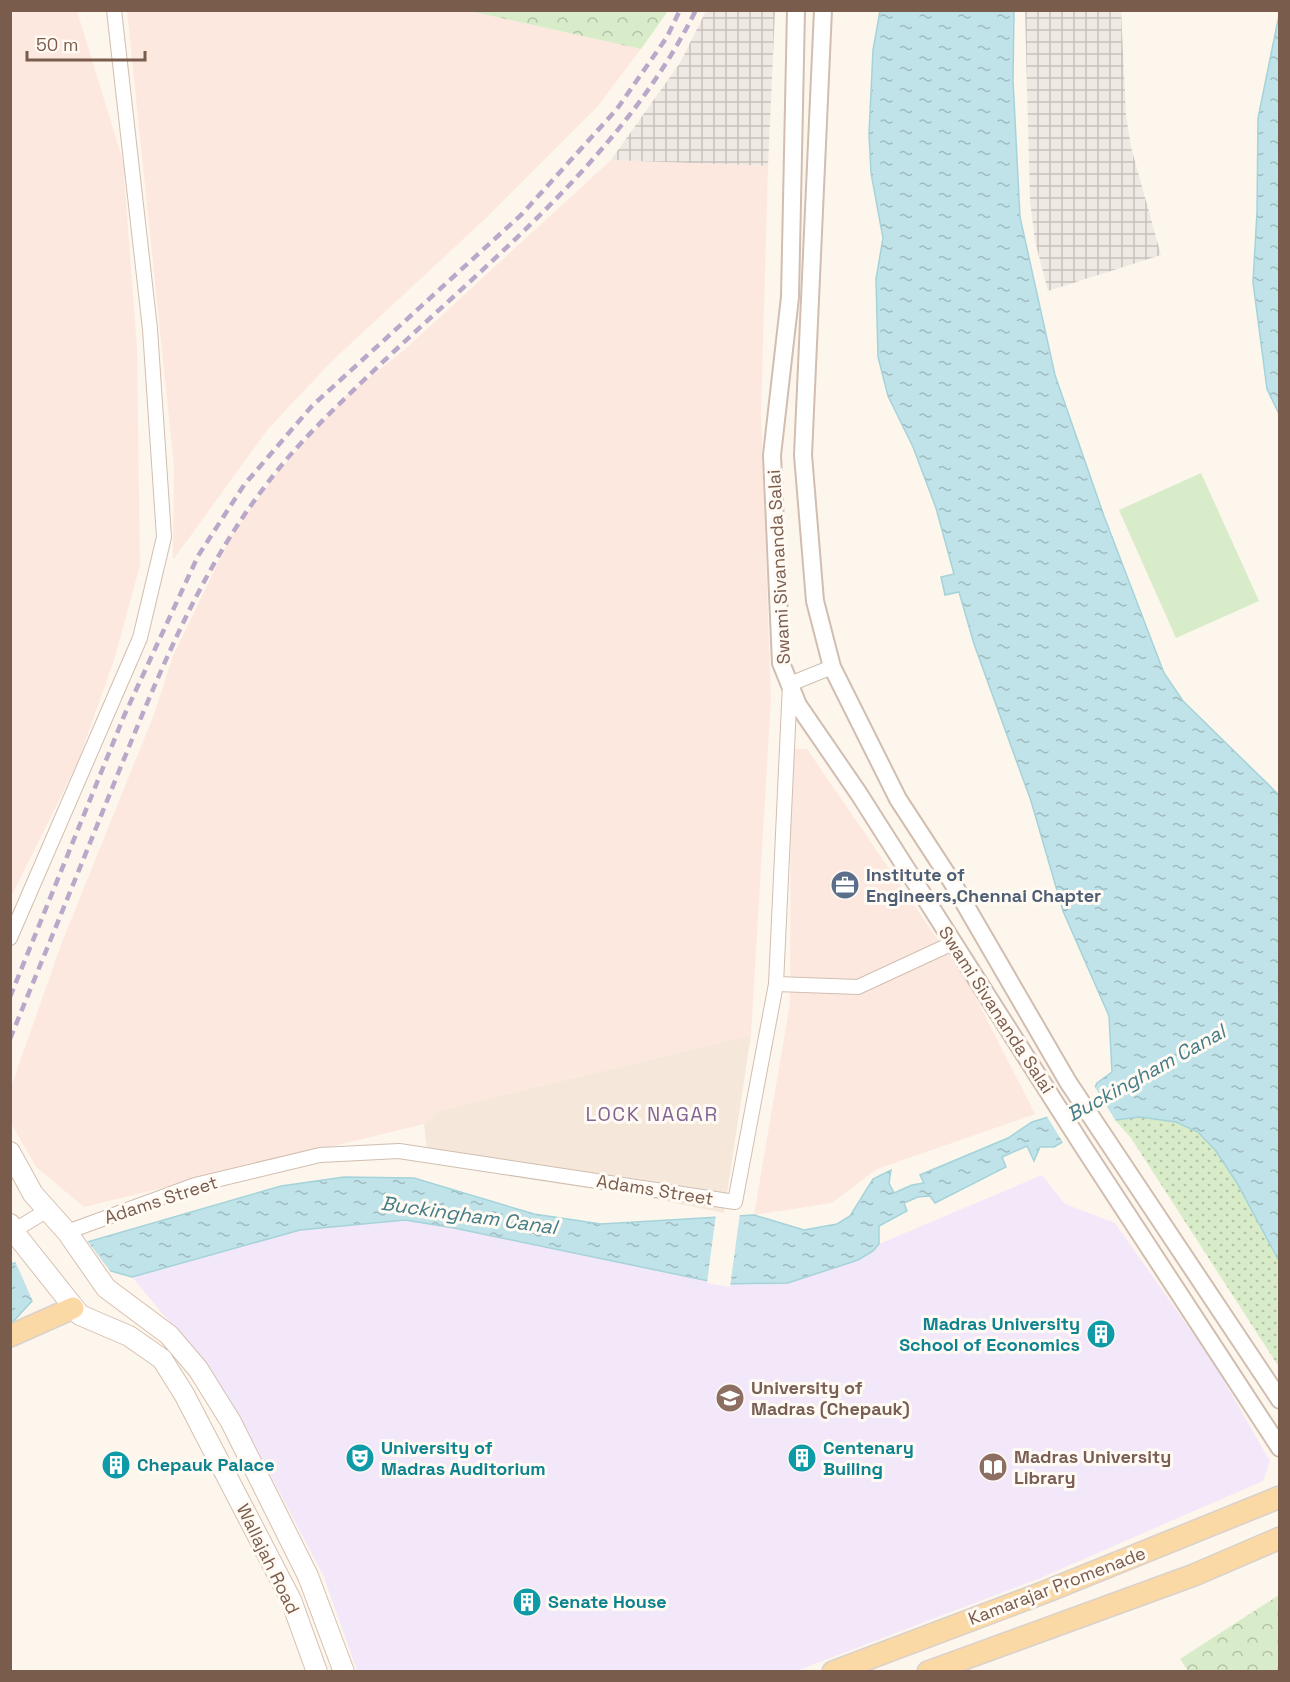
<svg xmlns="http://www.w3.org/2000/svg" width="1290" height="1682" font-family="'Space Grotesk',sans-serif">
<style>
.residential{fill:#f5e8da}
.commercial{fill:#fde8e0}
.industrial{fill:url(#industrial-grid)}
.education{fill:#f3e8fa}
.grass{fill:url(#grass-dots)}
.park{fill:url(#park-crowns)}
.pitch{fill:#d8ecc9}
.water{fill:url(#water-ripples);stroke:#a5d3da;stroke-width:1.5}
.pier{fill:#fdf6ec}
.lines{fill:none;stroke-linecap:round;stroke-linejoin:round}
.minor-casing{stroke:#d1beb0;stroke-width:16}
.tertiary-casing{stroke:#d1beb0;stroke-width:20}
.secondary-casing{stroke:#d6c0b0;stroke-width:22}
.primary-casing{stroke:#dad1cd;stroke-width:24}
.minor{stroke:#fff;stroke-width:14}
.tertiary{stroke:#fff;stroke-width:16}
.secondary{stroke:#fff;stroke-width:20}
.primary{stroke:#fbd9a5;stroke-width:21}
.rail{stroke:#b9a8c9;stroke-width:4.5;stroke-dasharray:9 6;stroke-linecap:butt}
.labels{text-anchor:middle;stroke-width:6;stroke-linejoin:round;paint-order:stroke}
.street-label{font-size:18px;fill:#7a5c4d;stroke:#fffaf3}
.service-label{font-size:18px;font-weight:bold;fill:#4e5e75;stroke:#fffaf3;text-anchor:start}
.culture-label{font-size:18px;font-weight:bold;fill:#0d838f;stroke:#fffaf3;text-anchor:start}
.education-label{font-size:18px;font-weight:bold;fill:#785e54;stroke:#fffaf3;text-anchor:start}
.water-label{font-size:20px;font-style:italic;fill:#437c86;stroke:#fffaf3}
.neighbourhood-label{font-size:20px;letter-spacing:1.5px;fill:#846695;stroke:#fffaf3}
</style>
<defs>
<pattern id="industrial-grid" width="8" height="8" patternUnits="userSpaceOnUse" patternTransform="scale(1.5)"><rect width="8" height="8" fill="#efe9e4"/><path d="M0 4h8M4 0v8" fill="none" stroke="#c7c0bb"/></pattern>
<pattern id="grass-dots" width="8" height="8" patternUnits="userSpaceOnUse" patternTransform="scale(1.5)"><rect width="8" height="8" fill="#d8ecc9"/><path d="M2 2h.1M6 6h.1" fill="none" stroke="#b4c2a5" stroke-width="1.8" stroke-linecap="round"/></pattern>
<pattern id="park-crowns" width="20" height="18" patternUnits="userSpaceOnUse" patternTransform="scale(1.5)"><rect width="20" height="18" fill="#d8ecc9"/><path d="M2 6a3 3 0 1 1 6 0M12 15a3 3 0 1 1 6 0" fill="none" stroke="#b4c2a5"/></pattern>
<pattern id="water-ripples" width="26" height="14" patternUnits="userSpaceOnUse" patternTransform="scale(1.5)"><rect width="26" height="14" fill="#bfe3e8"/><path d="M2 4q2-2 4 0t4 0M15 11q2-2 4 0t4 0" fill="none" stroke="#a0bbbe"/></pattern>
</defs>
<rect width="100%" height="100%" fill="#fdf6ec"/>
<polygon class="residential" points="751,1035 724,1213 427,1152 424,1124 441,1110"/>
<g class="commercial">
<polygon points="11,10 77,11 123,161 137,348 140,565 115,657 78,762 11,897"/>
<polygon points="127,11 469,11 641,49 597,107 485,219 332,361 268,429 173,560 174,467"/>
<polygon points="611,160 768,166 761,417 771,699 751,1035 441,1110 424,1124 84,1207 36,1167 11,1123 11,1087 62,942 153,717 173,656 231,536 277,473 345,397 403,351"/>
<polygon points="791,749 807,749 971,988 1035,1114 877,1169 832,1203 754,1215 790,1003"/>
</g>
<g class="industrial">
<polygon points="706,11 775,11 768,166 611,160 680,63"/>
<polygon points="1025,11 1121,11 1126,115 1131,147 1161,255 1048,291 1035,241 1030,201"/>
</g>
<polygon class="education" points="1042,1175 1065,1204 1115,1223 1213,1362 1270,1461 1263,1481 1038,1579 796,1671 357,1671 323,1575 245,1427 210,1370 132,1277 300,1230 405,1220 454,1228 723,1284 873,1251 879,1244"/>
<polygon class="grass" points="1140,1117 1176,1122 1198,1132 1216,1151 1237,1183 1279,1261 1279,1367 1131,1138 1115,1120"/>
<g class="park">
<polygon points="469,11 668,10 668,11 641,49"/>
<polygon points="1279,1595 1279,1671 1188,1671 1180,1659"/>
</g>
<polygon class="pitch" points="1201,473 1259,601 1176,638 1119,510"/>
<g class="water">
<polygon points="880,11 1014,11 1013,80 1020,217 1055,375 1104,516 1164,673 1183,701 1279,795 1279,1261 1237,1183 1216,1151 1198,1132 1176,1122 1140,1117 1115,1120 1078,1133 1054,1147 1040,1147 1034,1161 1027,1146 1002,1157 1006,1167 935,1203 930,1196 918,1197 904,1203 907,1211 879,1226 879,1244 873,1251 858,1260 788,1283 723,1284 454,1228 405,1220 300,1230 132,1277 111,1271 32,1301 11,1324 11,1264 281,1186 344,1177 414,1178 534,1214 601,1224 754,1215 804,1230 837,1224 850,1216 873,1179 891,1170 889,1183 894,1193 912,1185 924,1183 920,1175 1008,1138 1032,1122 1065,1112 1092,1094 1097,1083 1112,1072 1109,1016 1063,911 1031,801 974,644 959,592 945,595 941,577 954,574 936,508 913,447 888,396 878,357 876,279 883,238 871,173 869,134 873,50"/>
<polygon points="1279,15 1279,414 1267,389 1253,282 1257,212 1258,118"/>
</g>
<g class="pier">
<polygon points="1093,1084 1117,1123 1088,1131 1065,1146 1046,1115 1071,1105 1090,1092"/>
<polygon points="740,1213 730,1287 707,1283 716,1214"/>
<polygon points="86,1239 113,1275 34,1304 15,1261"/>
</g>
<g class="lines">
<g class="minor-casing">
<g id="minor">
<polyline points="10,938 140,638 164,537 150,329 114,10"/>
<polyline points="776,984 858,987 953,943"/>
<polyline points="67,1232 195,1185 320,1155 399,1151 735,1202 776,984 790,684 832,667"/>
<polyline points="10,1233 46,1211"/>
</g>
</g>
<g class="tertiary-casing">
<g id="tertiary">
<polyline points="796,10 790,297 772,455 781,663 798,705 859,794 1082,1145 1280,1448"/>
<polyline points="823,10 803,455 815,601 832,667 898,799 952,882 1068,1082 1280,1400"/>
</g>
</g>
<g class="secondary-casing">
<g id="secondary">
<polyline points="10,1152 33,1194 67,1232 106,1288 169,1335 198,1369 231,1422 308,1576 344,1672"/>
<polyline points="10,1224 14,1232 80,1315 129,1336 162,1359 184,1394 291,1600 317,1672"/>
</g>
</g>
<g class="primary-casing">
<g id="primary">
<polyline points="10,1336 73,1308"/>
<polyline points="833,1672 1045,1592 1280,1497"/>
<polyline points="928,1672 1194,1575 1280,1538"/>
</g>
</g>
<use href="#minor" class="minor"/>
<use href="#tertiary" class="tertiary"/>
<use href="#secondary" class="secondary"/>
<use href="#primary" class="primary"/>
<g class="rail">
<polyline points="10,997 124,716 198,556 244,485 312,406 522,214 617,109 667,37 680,10"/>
<path d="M10 1039C46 951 82 863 117 776 159 674 199 572 266 485 295 446 330 413 365 379 484 264 621 161 696 10"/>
</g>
</g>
<defs>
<g id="office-disc" transform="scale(1.5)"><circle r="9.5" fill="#5c6f8a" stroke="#fffaf3"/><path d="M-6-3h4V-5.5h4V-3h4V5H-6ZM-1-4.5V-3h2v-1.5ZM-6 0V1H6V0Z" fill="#fff"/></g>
<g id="building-disc" transform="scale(1.5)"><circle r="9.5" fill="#0f9aa8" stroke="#fffaf3"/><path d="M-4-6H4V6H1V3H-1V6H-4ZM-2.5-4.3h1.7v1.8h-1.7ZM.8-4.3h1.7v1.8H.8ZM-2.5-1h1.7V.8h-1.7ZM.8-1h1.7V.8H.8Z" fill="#fff"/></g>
<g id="university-disc" transform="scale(1.5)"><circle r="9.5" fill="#8d6e63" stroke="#fffaf3"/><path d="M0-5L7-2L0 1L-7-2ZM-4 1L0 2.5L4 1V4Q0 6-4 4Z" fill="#fff"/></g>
<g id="theatre-disc" transform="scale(1.5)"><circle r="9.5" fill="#0f9aa8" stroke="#fffaf3"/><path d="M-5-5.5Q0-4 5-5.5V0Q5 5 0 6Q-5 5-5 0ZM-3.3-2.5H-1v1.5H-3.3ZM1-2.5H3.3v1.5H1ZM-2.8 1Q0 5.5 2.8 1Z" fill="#fff"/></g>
<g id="library-disc" transform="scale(1.5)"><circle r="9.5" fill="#8d6e63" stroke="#fffaf3"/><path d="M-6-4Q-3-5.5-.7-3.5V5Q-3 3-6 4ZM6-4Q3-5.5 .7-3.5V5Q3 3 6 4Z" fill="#fff"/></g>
</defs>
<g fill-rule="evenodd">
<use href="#office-disc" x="845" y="885"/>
<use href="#building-disc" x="1101" y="1334"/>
<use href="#university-disc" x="730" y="1398"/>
<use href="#theatre-disc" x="360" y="1458"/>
<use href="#building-disc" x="802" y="1458"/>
<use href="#building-disc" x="116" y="1465"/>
<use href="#library-disc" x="993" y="1467"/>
<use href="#building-disc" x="527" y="1602"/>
</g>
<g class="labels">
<g class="street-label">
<text transform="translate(779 567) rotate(-93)" y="6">Swami Sivananda Salai</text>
<text transform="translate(996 1010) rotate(57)" y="6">Swami Sivananda Salai</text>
<text transform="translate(655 1190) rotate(9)" y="6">Adams Street</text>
<text transform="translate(161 1200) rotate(-18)" y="6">Adams Street</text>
<text transform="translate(268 1559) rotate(64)" y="6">Wallajah Road</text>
<text transform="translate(1057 1586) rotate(-21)" y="6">Kamarajar Promenade</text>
</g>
<g class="service-label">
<text x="866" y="881">Institute of<tspan x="866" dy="21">Engineers,Chennai Chapter</tspan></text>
</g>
<g class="culture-label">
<text x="1080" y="1330" text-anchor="end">Madras University<tspan x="1080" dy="21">School of Economics</tspan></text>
<text x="381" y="1454">University of<tspan x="381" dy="21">Madras Auditorium</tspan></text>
<text x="823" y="1454">Centenary<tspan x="823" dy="21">Builing</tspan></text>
<text x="137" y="1471">Chepauk Palace</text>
<text x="548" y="1608">Senate House</text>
</g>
<g class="education-label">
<text x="751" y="1394">University of<tspan x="751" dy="21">Madras (Chepauk)</tspan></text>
<text x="1014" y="1463">Madras University<tspan x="1014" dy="21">Library</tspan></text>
</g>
<g class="water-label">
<text transform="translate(1146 1073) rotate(-29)" y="7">Buckingham Canal</text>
<text transform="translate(469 1215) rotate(8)" y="7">Buckingham Canal</text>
</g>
<g class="neighbourhood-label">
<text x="652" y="1121">LOCK NAGAR</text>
</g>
</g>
<rect width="1290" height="1682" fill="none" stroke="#7a5c4d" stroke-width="24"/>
<path d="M27 51v9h118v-9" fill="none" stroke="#7a5c4d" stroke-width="3"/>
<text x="36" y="51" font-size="18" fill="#7a5c4d" stroke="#fffaf3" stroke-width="4.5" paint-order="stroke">50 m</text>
</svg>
